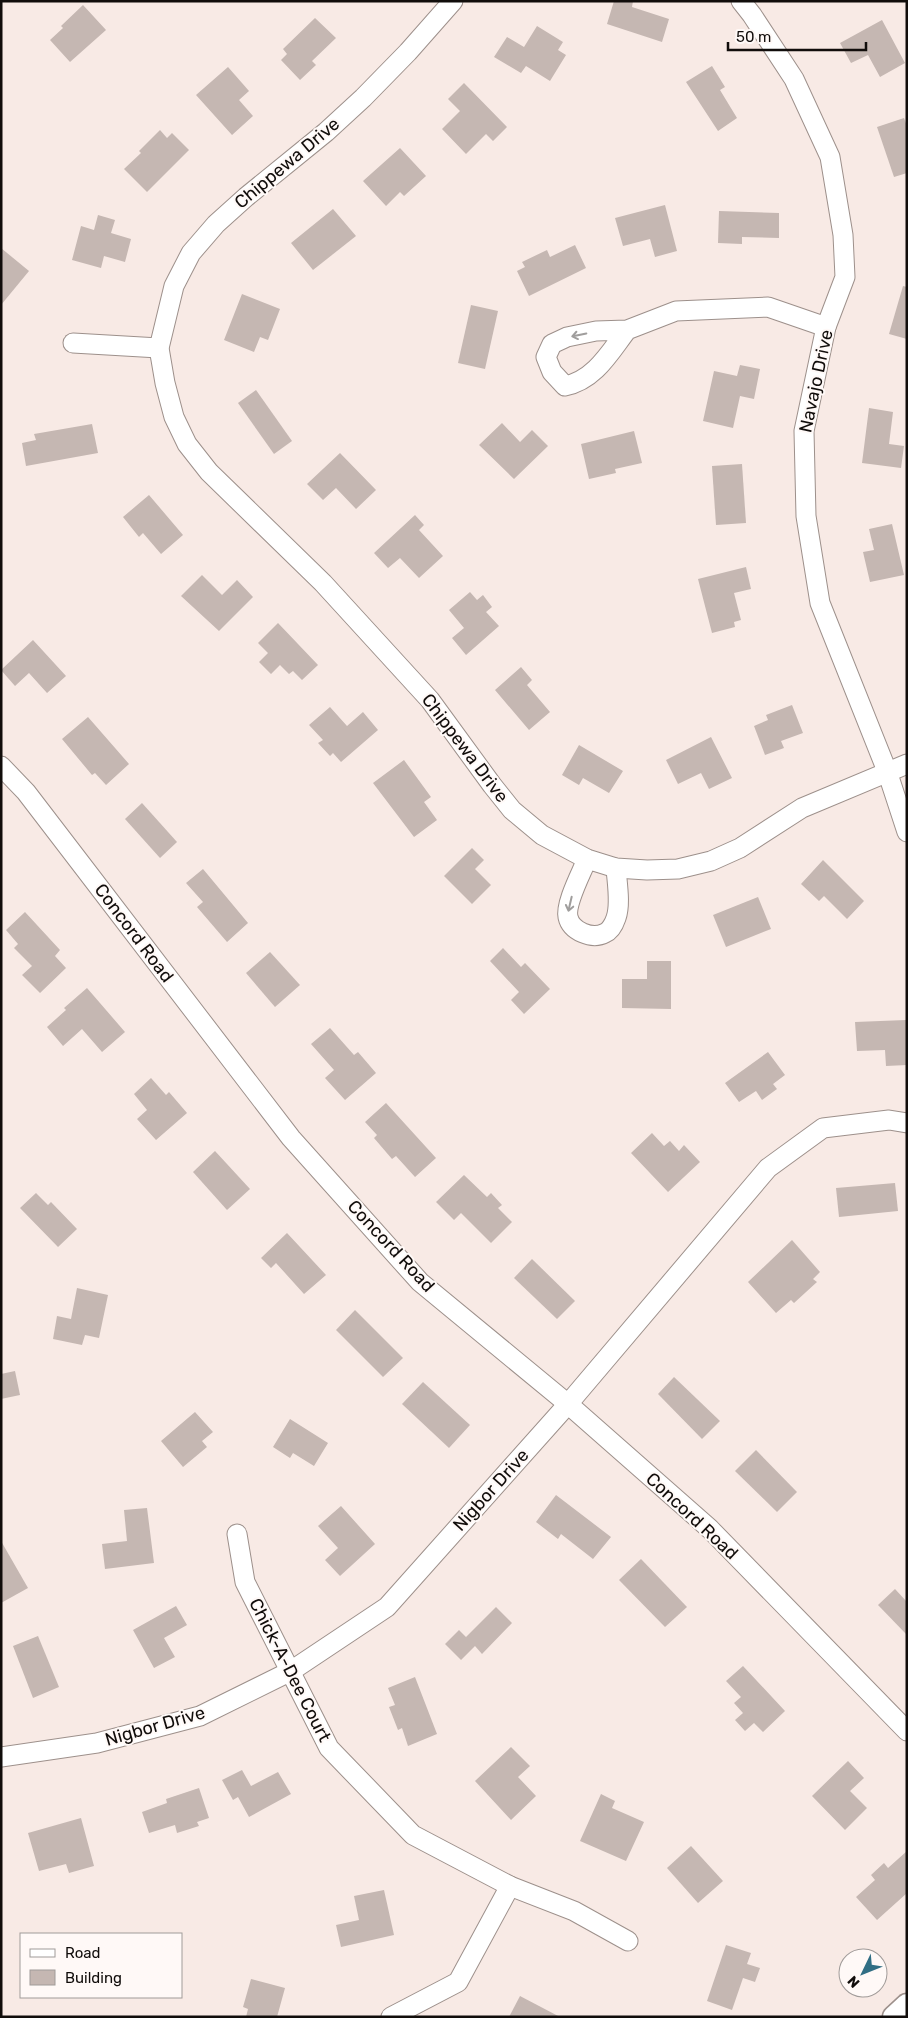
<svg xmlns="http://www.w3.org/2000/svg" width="908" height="2018" font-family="Rubik,sans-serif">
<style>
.building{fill:#c5b7b2}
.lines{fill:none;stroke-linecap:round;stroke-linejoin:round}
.minor-casing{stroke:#9d908b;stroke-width:21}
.tertiary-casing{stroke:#9d908b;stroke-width:25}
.minor{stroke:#fff;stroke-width:19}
.tertiary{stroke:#fff;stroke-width:22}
.oneway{stroke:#a09e9d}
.labels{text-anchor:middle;stroke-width:4;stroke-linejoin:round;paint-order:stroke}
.street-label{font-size:18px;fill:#110d0b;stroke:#fff9f7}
</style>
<rect width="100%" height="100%" fill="#f8eae5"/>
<g class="building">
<polygon points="614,1 633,1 632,7 669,19 662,42 607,24"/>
<polygon points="83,5 106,30 70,62 50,40 63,28 61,26"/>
<polygon points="315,18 336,38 312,61 316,65 300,80 281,60 287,54 283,49"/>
<polygon points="882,20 905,63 880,77 868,55 851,63 840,43"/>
<polygon points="537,26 563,42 558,50 566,55 550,81 526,66 521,73 494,57 507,37 524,47"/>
<polygon points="712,66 725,87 720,90 737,118 718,131 686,82"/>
<polygon points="228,67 249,91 239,100 253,116 232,135 196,95"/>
<polygon points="464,83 507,127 493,141 486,134 466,154 442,129 460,111 448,99"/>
<polygon points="904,118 907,126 907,173 894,177 877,127"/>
<polygon points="160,130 167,138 172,133 189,150 147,192 124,169 141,153 139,151"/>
<polygon points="400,148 426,176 404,196 400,192 386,206 363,181"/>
<polygon points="665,205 677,251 655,257 650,239 623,246 615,218"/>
<polygon points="333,209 356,236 313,270 291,243"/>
<polygon points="719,211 779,213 779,238 742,237 742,244 718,243"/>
<polygon points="98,215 115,220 111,233 131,239 125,262 104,256 101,268 72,260 81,226 94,230"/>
<polygon points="575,245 586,268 529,296 517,271 525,267 522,262 547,250 550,257"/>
<polygon points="1,248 29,271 1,305"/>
<polygon points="903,286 907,287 907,339 889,334"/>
<polygon points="242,294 280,309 268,340 260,337 254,352 224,340"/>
<polygon points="471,305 498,311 485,369 458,363"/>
<polygon points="740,365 760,369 754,399 740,396 733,428 703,421 714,371 737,376"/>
<polygon points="256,390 292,441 274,454 238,403"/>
<polygon points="869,408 893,412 889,444 904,446 901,468 862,463"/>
<polygon points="502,423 520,442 532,430 548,446 514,479 479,445"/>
<polygon points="92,424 98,453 26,466 22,443 36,440 34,434"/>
<polygon points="634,431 642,463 615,469 616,473 589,479 581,444"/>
<polygon points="340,453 376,490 356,509 336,488 323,500 307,484"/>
<polygon points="742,464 746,523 716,525 712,466"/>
<polygon points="149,495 183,535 161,554 143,533 139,537 123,517"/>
<polygon points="415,515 424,525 419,530 443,556 419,578 400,558 388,568 374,553"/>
<polygon points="892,524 904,575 870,582 863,552 874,550 869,529"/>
<polygon points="746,567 751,589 734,593 741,620 734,622 735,627 712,633 698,579"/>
<polygon points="202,575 222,595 237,580 253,597 219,631 181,596"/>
<polygon points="470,592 477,600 483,595 492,607 486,612 499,626 466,655 452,638 464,628 449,610"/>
<polygon points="278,623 318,665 302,680 293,671 289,674 280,665 271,674 259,662 268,653 258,643"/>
<polygon points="33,640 66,676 47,693 29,673 15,686 1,670"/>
<polygon points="521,667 532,680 527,685 550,712 529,730 495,690"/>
<polygon points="792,705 803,733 781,741 784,748 765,755 754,726 768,720 766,715"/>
<polygon points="330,707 347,726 363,712 378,730 341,762 333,753 330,756 318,743 323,740 309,725"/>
<polygon points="88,717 129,764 106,785 95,773 92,775 62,739"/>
<polygon points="711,737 732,778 709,789 701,773 678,784 666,760"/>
<polygon points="579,745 623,771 609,793 583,778 579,785 562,775"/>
<polygon points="404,760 431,797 424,802 437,820 414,837 373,783"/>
<polygon points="142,803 177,842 160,858 125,819"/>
<polygon points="472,848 484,860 475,869 491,885 472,904 444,876"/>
<polygon points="823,860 864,901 847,919 824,896 819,901 801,884"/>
<polygon points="203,869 248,923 227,942 197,907 203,902 186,883"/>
<polygon points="758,897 771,929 726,947 713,915"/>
<polygon points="25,912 60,950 55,956 66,968 40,993 22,975 32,966 14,948 18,944 6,930"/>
<polygon points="503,948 521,967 525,963 550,989 524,1014 511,1000 519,992 490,961"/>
<polygon points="270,952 300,985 275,1007 246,973"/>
<polygon points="647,961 671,961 671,1009 622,1008 622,979 647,979"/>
<polygon points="87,988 125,1032 102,1052 82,1029 63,1046 47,1027 66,1010 64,1008"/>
<polygon points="906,1020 907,1065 886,1066 885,1050 857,1051 855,1022"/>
<polygon points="330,1028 354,1055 358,1052 376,1073 345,1100 325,1078 334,1070 311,1044"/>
<polygon points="768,1052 785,1075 773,1084 777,1089 762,1100 756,1091 739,1102 725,1083"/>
<polygon points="151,1078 166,1095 169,1092 187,1113 156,1140 137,1119 147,1110 134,1094"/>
<polygon points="386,1103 436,1158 415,1177 396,1156 392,1159 374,1138 377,1135 365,1122"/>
<polygon points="652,1133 664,1146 670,1141 679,1151 684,1145 700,1162 668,1192 631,1153"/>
<polygon points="215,1151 250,1189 227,1210 193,1172"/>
<polygon points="464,1175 487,1197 491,1193 502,1205 498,1208 512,1222 491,1243 461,1213 454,1220 436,1202"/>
<polygon points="895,1183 898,1211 839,1217 836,1188"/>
<polygon points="36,1193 48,1205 51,1202 77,1229 58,1247 20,1208"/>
<polygon points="287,1233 326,1275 304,1294 276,1263 271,1268 261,1258"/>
<polygon points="792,1240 820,1272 813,1279 817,1282 794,1303 791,1300 776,1313 748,1282"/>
<polygon points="532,1259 575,1301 557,1319 514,1278"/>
<polygon points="77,1288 108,1295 99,1338 85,1335 82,1345 53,1339 57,1316 71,1319"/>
<polygon points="355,1310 403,1358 383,1377 336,1330"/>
<polygon points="15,1371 20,1395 1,1399 1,1374"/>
<polygon points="674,1377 720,1421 702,1439 658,1394"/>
<polygon points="423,1382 470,1425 449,1448 402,1404"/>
<polygon points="195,1412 213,1432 202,1441 207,1447 183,1467 161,1441"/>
<polygon points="290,1419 328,1443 314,1466 293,1453 290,1458 273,1447"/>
<polygon points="756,1450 797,1492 777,1512 735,1471"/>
<polygon points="556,1495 611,1537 593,1559 561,1534 558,1539 536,1522"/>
<polygon points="341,1506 375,1544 340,1576 325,1560 338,1548 318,1526"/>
<polygon points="147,1508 154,1563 105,1569 102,1544 127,1541 124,1510"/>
<polygon points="1,1541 28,1588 1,1603"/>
<polygon points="641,1559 687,1607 665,1627 619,1580"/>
<polygon points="895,1589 907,1602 907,1635 878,1605"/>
<polygon points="176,1606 187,1625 164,1638 175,1657 154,1668 133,1630"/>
<polygon points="496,1607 512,1623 482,1654 475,1646 461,1660 445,1644 459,1630 473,1644 466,1637"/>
<polygon points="38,1636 59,1687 33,1698 13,1646"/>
<polygon points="743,1666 785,1711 763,1732 754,1723 745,1731 735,1720 743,1713 734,1703 741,1697 726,1681"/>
<polygon points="415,1677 437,1734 408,1746 402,1728 398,1730 389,1707 395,1705 388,1688"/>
<polygon points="511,1747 530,1766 518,1777 536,1796 511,1820 475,1781"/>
<polygon points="848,1761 864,1778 850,1791 867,1808 845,1830 812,1796"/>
<polygon points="242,1770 251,1786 278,1772 291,1794 249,1817 238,1797 233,1800 222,1780"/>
<polygon points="199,1788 209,1818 197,1822 199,1826 177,1833 175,1825 149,1833 142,1812 167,1803 166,1799"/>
<polygon points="601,1794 615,1801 612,1808 644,1822 626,1861 580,1841"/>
<polygon points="81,1818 94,1866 69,1873 66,1864 39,1871 28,1833"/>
<polygon points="691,1846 723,1881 698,1903 667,1868"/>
<polygon points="907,1851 907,1893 877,1920 856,1897 875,1880 871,1875 884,1863 888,1868"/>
<polygon points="384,1890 394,1935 341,1947 336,1925 359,1920 354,1896"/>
<polygon points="726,1945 751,1953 747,1964 760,1968 755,1982 743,1978 732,2010 707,2001"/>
<polygon points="251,1979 285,1988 277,2017 246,2017 248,2009 243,2007"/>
<polygon points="520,1996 560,2017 509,2017"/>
</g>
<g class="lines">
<g class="minor-casing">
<g id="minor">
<polyline points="453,1 408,52 363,98 326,132 246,197 216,224 191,253 174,286 159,348 165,383 174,417 187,444 209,472 323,583 430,700 492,785 512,810 542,835 587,859 616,868 647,870 678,869 711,861 740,848 802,808 907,764"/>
<polyline points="741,1 752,15 794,79 830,157 843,235 845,277 826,327 804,431 806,516 820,603 887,771 907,832"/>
<path d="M627 330C610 352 595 380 565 386L552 372 546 357 552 344 567 337 596 331 627 330 676 311 768 307 826 327"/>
<polyline points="73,343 159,348"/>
<polyline points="1,766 26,792 291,1138 420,1282 568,1404 710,1529 907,1731"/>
<path d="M587 859C582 872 565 903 568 917 571 931 592 940 605 933 610 931 614 924 616 918 621 904 617 883 616 868"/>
<polyline points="237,1534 245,1582 329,1748 413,1835 510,1886 574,1911 628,1941"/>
<polyline points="1,1757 97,1743 200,1716 291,1671 387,1607 568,1404 768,1168 823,1128 889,1120 907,1123"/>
<polyline points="391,2017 458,1982 510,1886"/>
</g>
</g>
<g class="tertiary-casing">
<polyline id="tertiary" points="894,2017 907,2005"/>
</g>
<use href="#minor" class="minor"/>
<use href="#tertiary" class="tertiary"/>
</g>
<defs><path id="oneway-shaft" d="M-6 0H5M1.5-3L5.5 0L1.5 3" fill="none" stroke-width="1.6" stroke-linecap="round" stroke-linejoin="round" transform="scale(1.25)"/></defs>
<g class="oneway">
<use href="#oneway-shaft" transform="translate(579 335) rotate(168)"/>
<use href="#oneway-shaft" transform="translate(570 904) rotate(103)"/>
</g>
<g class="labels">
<g class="street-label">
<text transform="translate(287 163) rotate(-40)" y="6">Chippewa Drive</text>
<text transform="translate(816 381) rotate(-78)" y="6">Navajo Drive</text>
<text transform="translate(465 748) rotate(53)" y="6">Chippewa Drive</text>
<text transform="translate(134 933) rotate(53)" y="6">Concord Road</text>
<text transform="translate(391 1246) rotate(47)" y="6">Concord Road</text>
<text transform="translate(491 1490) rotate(-48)" y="6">Nigbor Drive</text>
<text transform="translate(692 1516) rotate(43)" y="6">Concord Road</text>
<text transform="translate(290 1670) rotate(63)" y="6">Chick-A-Dee Court</text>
<text transform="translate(155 1726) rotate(-16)" y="6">Nigbor Drive</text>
</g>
</g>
<rect width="908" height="2018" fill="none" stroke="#110d0b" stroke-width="5"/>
<rect x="20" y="1933" width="162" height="65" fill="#fff9f7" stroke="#a09b99"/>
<rect x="30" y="1949" width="25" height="8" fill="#ffffff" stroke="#a09b99"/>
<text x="65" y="1958" font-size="15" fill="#110d0b">Road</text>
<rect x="30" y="1970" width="25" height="15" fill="#c5b7b2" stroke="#a09b99"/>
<text x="65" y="1983" font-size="15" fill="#110d0b">Building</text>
<g transform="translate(863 1973) rotate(227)"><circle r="24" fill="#fff9f7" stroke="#a09b99"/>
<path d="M0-4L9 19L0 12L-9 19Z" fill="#306e84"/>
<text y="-8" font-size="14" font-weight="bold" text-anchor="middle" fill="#110d0b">N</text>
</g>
<path d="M728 42v8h138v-8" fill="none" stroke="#110d0b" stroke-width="2.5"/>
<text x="736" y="42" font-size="15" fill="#110d0b" stroke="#fff9f7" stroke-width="4" paint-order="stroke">50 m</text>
</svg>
